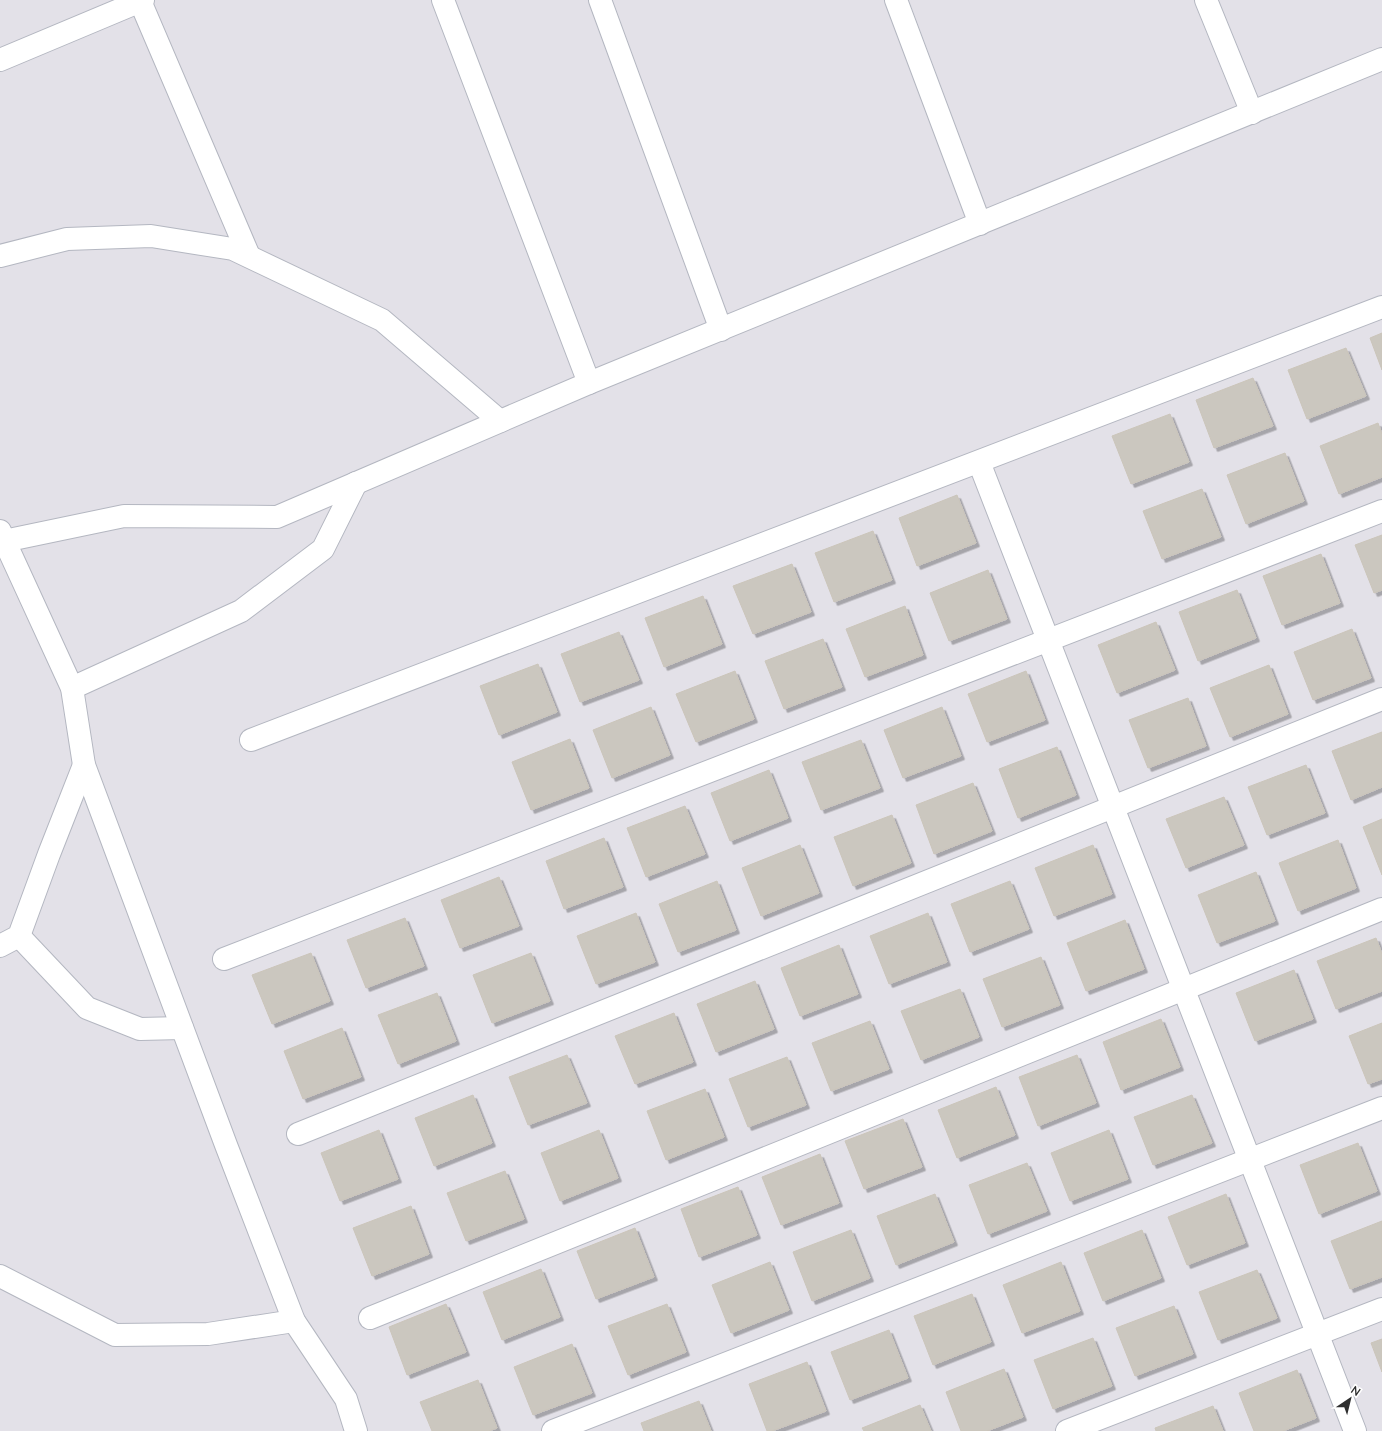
<svg xmlns="http://www.w3.org/2000/svg" width="1382" height="1431" font-family="Lato,sans-serif">
<style>
.industrial{fill:#e3e1e8}
.building{fill:#cbc7bf;stroke:#cbc5ba;filter:url(#shadow)}
.lines{fill:none;stroke-linecap:round;stroke-linejoin:round}
.minor-casing{stroke:#b4b7c1;stroke-width:24}
.minor{stroke:#fff;stroke-width:22}
</style>
<defs>
<filter id="shadow"><feDropShadow dx="3.5" dy="3.5" stdDeviation="0" flood-color="#0004"/></filter>
</defs>
<rect width="100%" height="100%" fill="#efe9e1"/>
<rect class="industrial" x="0" y="0" width="1382" height="1431"/>
<g class="building">
<polygon points="1382,333 1382,370 1370,338"/>
<polygon points="1346,348 1366,396 1307,419 1288,370"/>
<polygon points="1253,378 1273,426 1214,448 1196,400"/>
<polygon points="1170,414 1189,462 1131,484 1112,436"/>
<polygon points="1378,423 1382,434 1382,477 1339,494 1320,446"/>
<polygon points="1285,453 1304,501 1246,524 1227,475"/>
<polygon points="1202,489 1221,537 1162,559 1143,511"/>
<polygon points="957,495 976,543 917,566 899,518"/>
<polygon points="873,531 892,580 834,602 815,553"/>
<polygon points="1382,535 1382,590 1374,593 1355,545"/>
<polygon points="1321,554 1340,603 1282,625 1263,576"/>
<polygon points="792,564 811,612 753,634 733,586"/>
<polygon points="988,570 1007,619 949,641 930,593"/>
<polygon points="1237,590 1256,638 1198,661 1179,612"/>
<polygon points="703,596 722,644 664,667 645,618"/>
<polygon points="905,606 923,655 865,677 846,629"/>
<polygon points="1156,622 1175,670 1117,693 1098,645"/>
<polygon points="1352,629 1371,678 1313,700 1294,652"/>
<polygon points="619,632 639,680 580,702 561,654"/>
<polygon points="823,639 842,687 784,709 765,661"/>
<polygon points="538,664 557,712 499,735 480,686"/>
<polygon points="1269,665 1288,714 1230,737 1210,688"/>
<polygon points="735,671 754,719 696,742 676,694"/>
<polygon points="1026,671 1045,720 987,742 968,694"/>
<polygon points="1188,698 1206,746 1148,768 1129,720"/>
<polygon points="651,707 670,755 612,778 593,730"/>
<polygon points="942,707 961,756 903,778 884,730"/>
<polygon points="1382,732 1382,787 1351,800 1332,751"/>
<polygon points="570,739 589,788 531,810 512,762"/>
<polygon points="861,740 880,788 821,810 802,762"/>
<polygon points="1057,747 1076,795 1018,818 999,769"/>
<polygon points="1306,765 1325,813 1267,835 1248,787"/>
<polygon points="769,770 788,818 730,841 711,793"/>
<polygon points="973,783 992,831 934,854 916,805"/>
<polygon points="1224,797 1244,845 1186,868 1166,819"/>
<polygon points="685,806 705,854 646,877 627,828"/>
<polygon points="892,815 911,863 853,886 834,837"/>
<polygon points="1382,819 1382,875 1363,827"/>
<polygon points="604,838 623,887 564,909 546,861"/>
<polygon points="1338,840 1356,888 1298,911 1279,863"/>
<polygon points="800,845 819,893 761,916 742,868"/>
<polygon points="1093,845 1112,894 1054,916 1035,868"/>
<polygon points="1256,872 1275,921 1217,943 1198,895"/>
<polygon points="499,877 519,926 460,948 441,900"/>
<polygon points="717,881 736,930 678,952 659,904"/>
<polygon points="1010,881 1029,929 970,952 951,904"/>
<polygon points="636,913 655,962 596,984 577,936"/>
<polygon points="928,913 947,962 889,984 870,936"/>
<polygon points="405,918 424,966 366,988 347,940"/>
<polygon points="1125,920 1144,969 1086,991 1067,943"/>
<polygon points="1376,938 1382,954 1382,991 1336,1009 1317,961"/>
<polygon points="839,945 858,994 800,1016 781,968"/>
<polygon points="311,953 330,1001 272,1024 252,975"/>
<polygon points="531,953 550,1001 492,1023 473,975"/>
<polygon points="1041,957 1060,1005 1002,1027 983,979"/>
<polygon points="1294,970 1313,1019 1255,1041 1236,993"/>
<polygon points="755,981 774,1029 716,1052 697,1004"/>
<polygon points="960,989 979,1037 921,1060 901,1011"/>
<polygon points="437,993 456,1041 398,1064 378,1015"/>
<polygon points="674,1013 693,1062 635,1084 615,1036"/>
<polygon points="1161,1019 1180,1067 1121,1090 1103,1042"/>
<polygon points="870,1021 889,1069 831,1091 812,1043"/>
<polygon points="1382,1023 1382,1079 1368,1084 1349,1036"/>
<polygon points="342,1028 361,1077 303,1099 284,1051"/>
<polygon points="567,1055 587,1103 528,1125 509,1077"/>
<polygon points="1077,1055 1096,1103 1038,1126 1019,1077"/>
<polygon points="787,1057 806,1105 748,1127 729,1079"/>
<polygon points="996,1087 1015,1135 957,1158 938,1110"/>
<polygon points="705,1089 724,1137 666,1160 647,1111"/>
<polygon points="473,1095 492,1143 434,1166 415,1118"/>
<polygon points="1192,1095 1212,1143 1153,1165 1134,1117"/>
<polygon points="903,1119 922,1167 864,1189 845,1141"/>
<polygon points="379,1130 398,1179 340,1201 321,1153"/>
<polygon points="599,1130 618,1178 560,1201 541,1153"/>
<polygon points="1109,1130 1128,1179 1070,1201 1051,1153"/>
<polygon points="1358,1143 1377,1191 1319,1214 1300,1165"/>
<polygon points="820,1154 839,1203 781,1225 762,1177"/>
<polygon points="1027,1163 1047,1211 988,1234 969,1185"/>
<polygon points="505,1171 524,1219 466,1241 447,1193"/>
<polygon points="738,1187 757,1235 699,1257 681,1209"/>
<polygon points="935,1194 954,1242 896,1265 877,1216"/>
<polygon points="1226,1194 1245,1243 1187,1265 1168,1217"/>
<polygon points="411,1206 429,1254 372,1276 353,1228"/>
<polygon points="1382,1221 1382,1277 1350,1289 1331,1241"/>
<polygon points="635,1228 654,1277 596,1299 577,1251"/>
<polygon points="851,1230 870,1278 812,1301 793,1252"/>
<polygon points="1142,1230 1161,1278 1103,1301 1084,1253"/>
<polygon points="770,1262 789,1310 731,1333 712,1285"/>
<polygon points="1061,1262 1080,1311 1022,1333 1003,1285"/>
<polygon points="541,1269 560,1317 502,1340 483,1292"/>
<polygon points="1257,1270 1277,1318 1218,1340 1199,1292"/>
<polygon points="972,1294 991,1342 933,1365 914,1316"/>
<polygon points="446,1304 466,1352 407,1375 389,1327"/>
<polygon points="667,1304 686,1352 628,1375 608,1326"/>
<polygon points="1174,1306 1193,1354 1135,1376 1116,1328"/>
<polygon points="889,1330 908,1378 850,1400 831,1352"/>
<polygon points="1093,1338 1112,1386 1053,1409 1034,1360"/>
<polygon points="1382,1339 1382,1372 1371,1343"/>
<polygon points="572,1344 592,1393 533,1415 514,1367"/>
<polygon points="807,1362 826,1411 772,1431 767,1431 749,1384"/>
<polygon points="1004,1369 1023,1417 987,1431 961,1431 946,1392"/>
<polygon points="1297,1370 1316,1418 1283,1431 1254,1431 1239,1393"/>
<polygon points="478,1380 497,1428 489,1431 432,1431 420,1402"/>
<polygon points="699,1401 711,1431 644,1431 641,1423"/>
<polygon points="920,1405 931,1431 864,1431 862,1428"/>
<polygon points="1213,1406 1223,1431 1156,1431 1155,1428"/>
</g>
<g class="lines">
<g class="minor-casing">
<g id="minor">
<polyline points="443,0 589,383"/>
<polyline points="600,0 721,330"/>
<polyline points="896,0 980,224"/>
<polyline points="1206,0 1252,113"/>
<polyline points="140,1 249,256"/>
<polyline points="0,60 143,0"/>
<polyline points="0,256 67,239 151,236 233,249 382,320 500,421"/>
<polyline points="979,462 1355,1431"/>
<polyline points="0,531 72,688 84,765 226,1145 294,1321 346,1399 356,1431"/>
<polyline points="0,543 4,541 124,516 277,517 589,383 1382,59"/>
<polyline points="72,688 241,611 323,549 356,483"/>
<polyline points="251,740 1382,307"/>
<polyline points="19,936 87,1008 140,1029 182,1028"/>
<polyline points="0,946 19,936 49,854 84,765"/>
<polyline points="224,959 1382,511"/>
<polyline points="298,1134 1382,699"/>
<polyline points="0,1276 115,1335 208,1334 294,1321"/>
<polyline points="370,1318 1382,909"/>
<polyline points="553,1431 1382,1108"/>
<polyline points="1067,1431 1382,1309"/>
</g>
</g>
<use href="#minor" class="minor"/>
</g>
<g transform="translate(1350 1399) rotate(35)" stroke="#ffffff" stroke-width="3" paint-order="stroke">
<path d="M0-3L7 15L0 10L-7 15Z" fill="#2e2e2e"/>
<text y="-6" font-size="11" font-weight="bold" text-anchor="middle" fill="#2e2e2e">N</text>
</g>
</svg>
